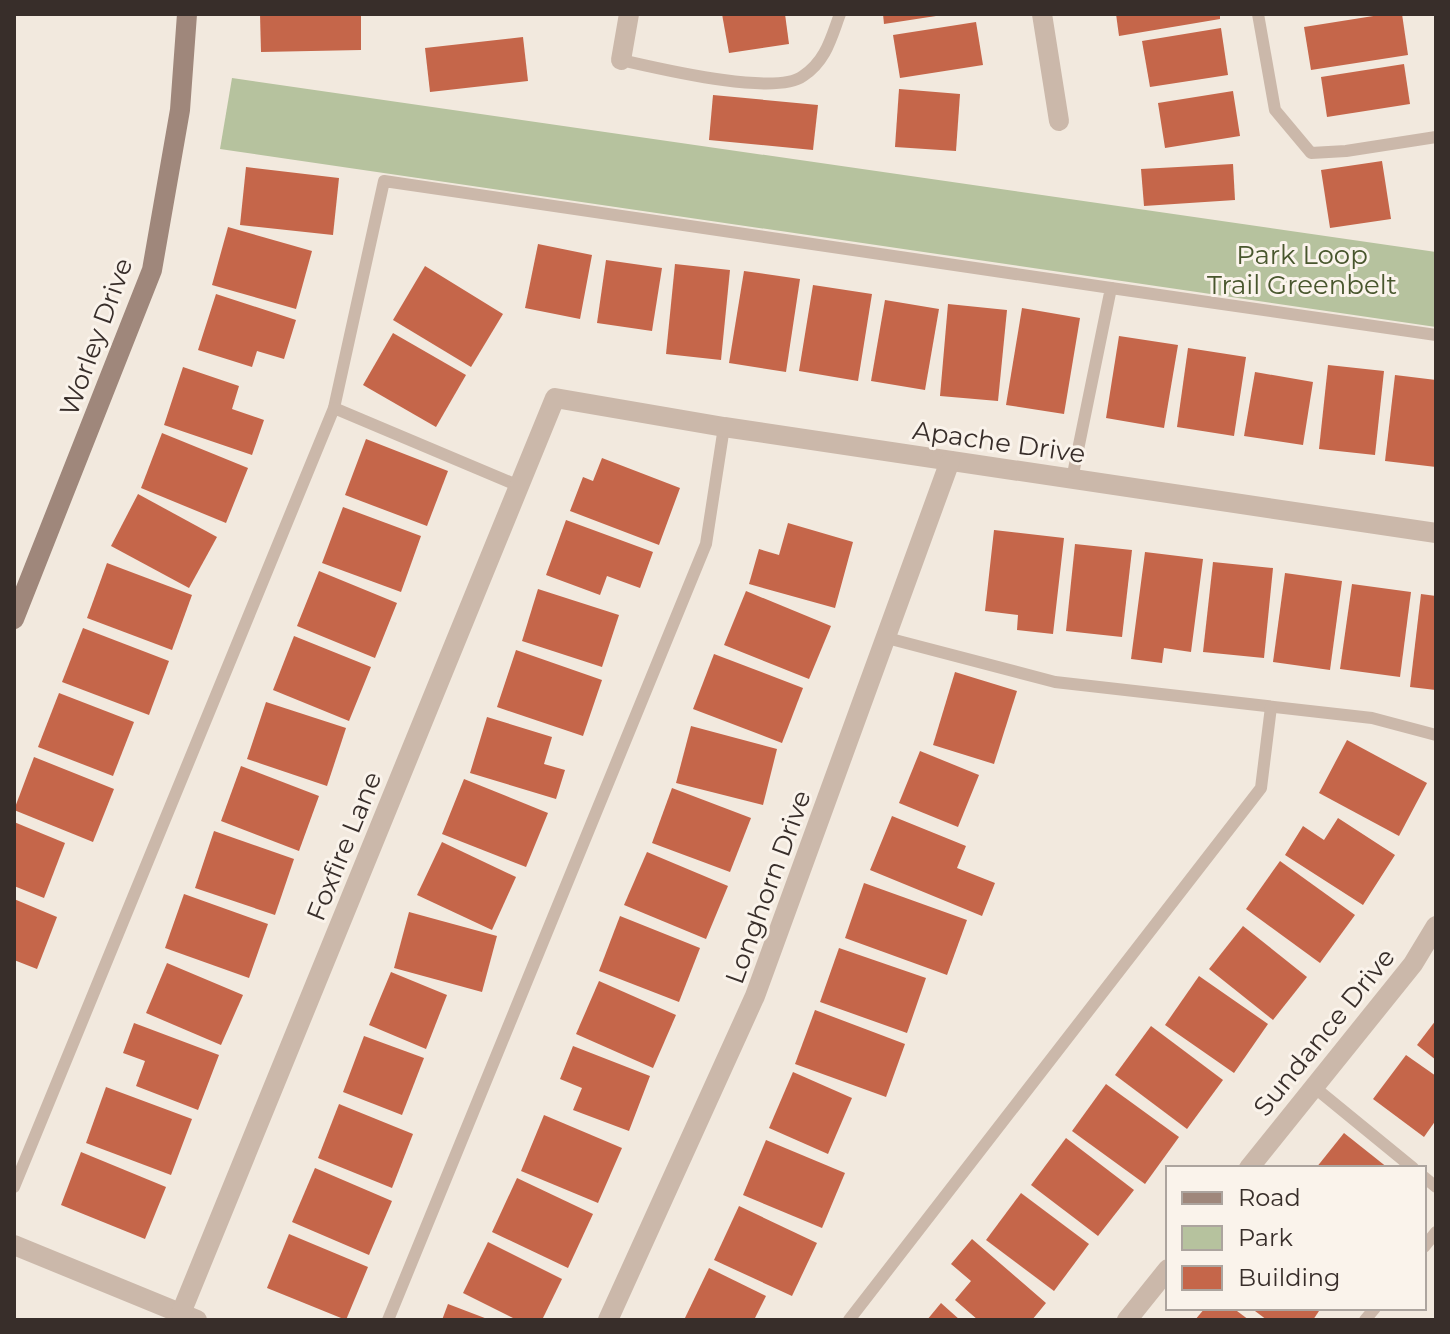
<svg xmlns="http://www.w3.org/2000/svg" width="1450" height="1334" font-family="Montserrat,sans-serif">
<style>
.green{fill:#b6c29e}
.building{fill:#c5664a}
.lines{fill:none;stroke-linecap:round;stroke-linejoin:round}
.lane{stroke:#cbb8aa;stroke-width:12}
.street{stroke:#cbb8aa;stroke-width:20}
.secondary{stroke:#9f877b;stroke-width:20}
.labels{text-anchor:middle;stroke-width:6;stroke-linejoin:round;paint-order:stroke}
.park-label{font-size:26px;fill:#48562d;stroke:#faf3eb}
.street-label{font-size:26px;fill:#382e2a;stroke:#faf3eb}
</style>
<rect width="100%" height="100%" fill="#f2e9de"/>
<polygon class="green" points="232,78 1436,252 1436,327 220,149"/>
<g class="building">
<polygon points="260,14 361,14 361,50 261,52"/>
<polygon points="722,14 785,14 789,44 729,53"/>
<polygon points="883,14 936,14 936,16 884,24"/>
<polygon points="1116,14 1220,14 1220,19 1119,36"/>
<polygon points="1386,14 1402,14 1408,55 1311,70 1304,27"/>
<polygon points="976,22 983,65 900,78 893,35"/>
<polygon points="1221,28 1228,75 1150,87 1142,41"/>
<polygon points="523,37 528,81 430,92 425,48"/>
<polygon points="1404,64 1410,104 1327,117 1321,77"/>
<polygon points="899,89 960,94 956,151 895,147"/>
<polygon points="1233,91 1240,136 1165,148 1158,103"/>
<polygon points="713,95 818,105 813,150 709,140"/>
<polygon points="1382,161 1391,219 1330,228 1321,170"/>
<polygon points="1233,164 1235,200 1144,206 1141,169"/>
<polygon points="246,167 339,178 333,235 240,225"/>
<polygon points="228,227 312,251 296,309 212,285"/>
<polygon points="538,244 592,255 580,319 525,308"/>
<polygon points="606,260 662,268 652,331 597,323"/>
<polygon points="675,264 730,270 721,360 666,354"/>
<polygon points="425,266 503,314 471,367 393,320"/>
<polygon points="744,271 800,279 786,372 729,363"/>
<polygon points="813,285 872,294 858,381 799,371"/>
<polygon points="216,294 296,320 284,359 257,351 252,367 198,350"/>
<polygon points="885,300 939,309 925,390 871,381"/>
<polygon points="948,304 1007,310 998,401 940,396"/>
<polygon points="1022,308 1080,318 1064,414 1006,405"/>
<polygon points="393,333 466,375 436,427 363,385"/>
<polygon points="1119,336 1178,345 1164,428 1106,418"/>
<polygon points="1188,348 1246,357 1234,436 1177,427"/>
<polygon points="1328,365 1384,371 1375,455 1319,449"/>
<polygon points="183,367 239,386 232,409 264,420 252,455 164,425"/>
<polygon points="1255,372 1313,382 1303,445 1244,436"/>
<polygon points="1395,375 1436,380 1436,467 1385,461"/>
<polygon points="162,433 248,468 226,523 141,488"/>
<polygon points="366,439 448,471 427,526 345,495"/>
<polygon points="602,458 680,488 659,545 570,511 583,477 593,481"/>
<polygon points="138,494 217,537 189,588 111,546"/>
<polygon points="343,507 421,536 401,592 322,563"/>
<polygon points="566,520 653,552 640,588 607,576 600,595 546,575"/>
<polygon points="788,523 853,542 835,608 749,584 759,549 779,555"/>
<polygon points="994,530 1064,538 1053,634 1017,630 1018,615 985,611"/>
<polygon points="1075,544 1132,550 1122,637 1066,631"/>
<polygon points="1145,552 1203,559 1191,652 1164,648 1162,663 1131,659"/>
<polygon points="1213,562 1273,568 1264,658 1203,652"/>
<polygon points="107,563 192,595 172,650 87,618"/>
<polygon points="319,571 397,603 375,658 297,626"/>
<polygon points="1285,573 1342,581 1330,670 1273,662"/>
<polygon points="1352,584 1411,592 1400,677 1340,669"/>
<polygon points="538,589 619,615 602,667 522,641"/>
<polygon points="746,591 831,626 809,679 724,645"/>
<polygon points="1421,594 1436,596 1436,690 1410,687"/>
<polygon points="83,628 169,661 149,715 62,682"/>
<polygon points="294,636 371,667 349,721 273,690"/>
<polygon points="516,650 602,680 583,736 497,707"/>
<polygon points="714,654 803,688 782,743 693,709"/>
<polygon points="955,672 1017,691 994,764 933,745"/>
<polygon points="59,693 134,722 113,776 38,747"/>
<polygon points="266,702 346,728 327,786 247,759"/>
<polygon points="487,717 552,737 544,764 565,770 556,799 470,773"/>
<polygon points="691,726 777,749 763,805 676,783"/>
<polygon points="1347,740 1427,783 1399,836 1319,793"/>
<polygon points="920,751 979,775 958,827 899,803"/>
<polygon points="34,757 114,789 93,842 14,810"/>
<polygon points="241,766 319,796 299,851 221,821"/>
<polygon points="464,779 548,813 526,867 442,834"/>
<polygon points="672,788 751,818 730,872 652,843"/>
<polygon points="892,816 966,846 957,868 995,883 982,916 870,870"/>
<polygon points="1338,818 1395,855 1363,905 1285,855 1303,826 1324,840"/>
<polygon points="14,822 65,843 44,898 14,886"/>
<polygon points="214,831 294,859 275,915 195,888"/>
<polygon points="442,842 516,877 492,930 417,895"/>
<polygon points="647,852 728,886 706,939 624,905"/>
<polygon points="1280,861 1355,915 1320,963 1246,909"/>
<polygon points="864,883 967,920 947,975 845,938"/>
<polygon points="184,894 268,924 249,978 165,948"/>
<polygon points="14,899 57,917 37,969 14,960"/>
<polygon points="409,912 497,936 482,992 394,968"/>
<polygon points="620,916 700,948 679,1002 599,971"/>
<polygon points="1243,926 1307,977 1273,1020 1209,969"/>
<polygon points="839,948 926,978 907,1033 820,1002"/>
<polygon points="167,963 243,995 221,1045 146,1013"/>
<polygon points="391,972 447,995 426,1049 369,1025"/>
<polygon points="1199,976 1268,1024 1234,1073 1165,1025"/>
<polygon points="599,981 676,1015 653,1068 576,1034"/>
<polygon points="815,1010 905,1044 886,1097 795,1064"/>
<polygon points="1436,1020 1436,1060 1417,1045"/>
<polygon points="134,1023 219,1055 198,1110 136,1086 145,1061 123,1053"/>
<polygon points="1151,1026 1223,1080 1187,1129 1115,1075"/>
<polygon points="364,1036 424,1058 402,1115 343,1092"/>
<polygon points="573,1046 650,1076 629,1131 573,1110 582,1088 560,1079"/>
<polygon points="1406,1055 1436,1076 1436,1120 1424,1137 1373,1099"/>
<polygon points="793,1072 852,1098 828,1154 769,1128"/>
<polygon points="1106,1084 1179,1137 1145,1184 1072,1131"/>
<polygon points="106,1087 192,1119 171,1175 86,1143"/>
<polygon points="339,1104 413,1134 392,1188 318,1158"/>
<polygon points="544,1115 622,1148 598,1203 521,1171"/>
<polygon points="1344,1133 1388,1168 1316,1168"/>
<polygon points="1066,1138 1134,1190 1098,1236 1031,1185"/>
<polygon points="766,1140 845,1173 822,1228 743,1195"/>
<polygon points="81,1152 166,1187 145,1239 61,1205"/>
<polygon points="315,1168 392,1201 369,1255 292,1222"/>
<polygon points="517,1178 593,1214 568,1268 492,1232"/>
<polygon points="1021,1193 1089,1244 1054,1291 986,1240"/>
<polygon points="739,1206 817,1243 792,1296 714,1260"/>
<polygon points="289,1234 368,1267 346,1320 267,1288"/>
<polygon points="972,1239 1046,1303 1032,1320 978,1320 955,1300 971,1281 951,1264"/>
<polygon points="488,1242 562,1279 542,1320 517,1320 463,1293"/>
<polygon points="709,1268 766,1296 754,1320 684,1320"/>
<polygon points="941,1303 960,1320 927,1320"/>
<polygon points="448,1304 490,1320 442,1320"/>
<polygon points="1205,1308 1233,1308 1249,1320 1195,1320"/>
<polygon points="1251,1308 1321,1308 1313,1320 1267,1320"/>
</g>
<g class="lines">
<g class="lane">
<polyline points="1258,14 1275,110 1311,153 1346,151 1436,137"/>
<path d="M621 60C657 68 775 97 803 76 826 61 831 38 840 14"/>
<polyline points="1111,288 1436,335"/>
<polyline points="334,408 384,181 1111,288 1072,479"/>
<polyline points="887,638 1055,682 1372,718 1436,735"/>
<polyline points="1314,1087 1413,1168"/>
<polyline points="1424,1177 1436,1187"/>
<polyline points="14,1187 334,408 519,486"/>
<polyline points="1424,1247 1436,1232"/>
<polyline points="388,1320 706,544 724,427"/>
<polyline points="849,1320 1261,788 1271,707"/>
<polyline points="1365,1320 1375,1308"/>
</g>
<g class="street">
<polyline points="1042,14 1059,121"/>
<polyline points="621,60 629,14"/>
<polyline points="1249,1168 1413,964 1436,926"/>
<polyline points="14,1245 197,1320"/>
<polyline points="181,1313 555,398 724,427 1436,533"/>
<polyline points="608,1320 755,996 950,461"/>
<polyline points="1127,1320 1168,1269"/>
</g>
<polyline class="secondary" points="14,619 152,270 180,110 187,14"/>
</g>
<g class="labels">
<g class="park-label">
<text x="1302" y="264">Park Loop<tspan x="1302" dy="30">Trail Greenbelt</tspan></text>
</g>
<g class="street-label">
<text transform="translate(96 337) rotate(-70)" y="9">Worley Drive</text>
<text transform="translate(999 442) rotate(8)" y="9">Apache Drive</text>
<text transform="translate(344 846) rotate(-68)" y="9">Foxfire Lane</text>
<text transform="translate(768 887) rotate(-70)" y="9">Longhorn Drive</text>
<text transform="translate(1324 1032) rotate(-51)" y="9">Sundance Drive</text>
</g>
</g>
<rect width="1450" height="1334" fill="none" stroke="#382e2a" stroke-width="32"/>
<rect x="1166" y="1166" width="260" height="144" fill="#faf3eb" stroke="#aca49e" stroke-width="2"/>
<rect x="1182" y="1192" width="40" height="12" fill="#9f877b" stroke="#aca49e" stroke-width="2"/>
<text x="1238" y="1206" font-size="24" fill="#382e2a">Road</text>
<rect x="1182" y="1226" width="40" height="24" fill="#b6c29e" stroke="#aca49e" stroke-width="2"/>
<text x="1238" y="1246" font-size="24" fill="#382e2a">Park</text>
<rect x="1182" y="1266" width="40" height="24" fill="#c5664a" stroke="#aca49e" stroke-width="2"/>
<text x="1238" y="1286" font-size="24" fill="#382e2a">Building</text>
</svg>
